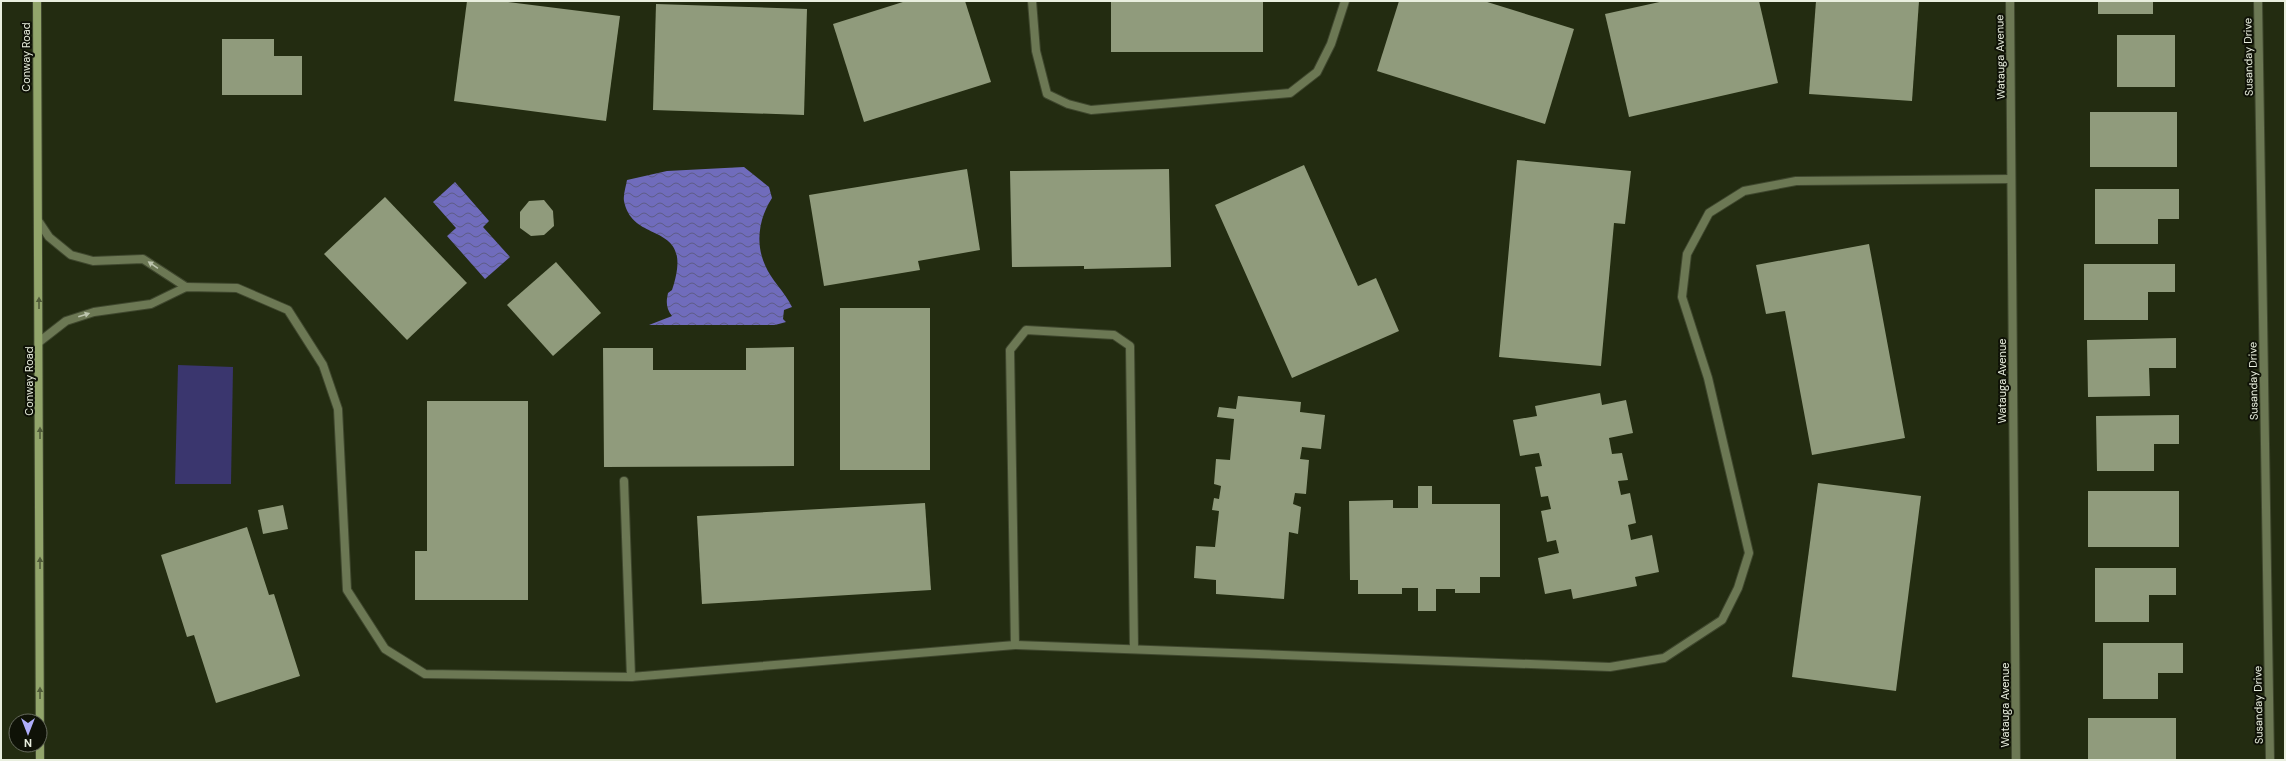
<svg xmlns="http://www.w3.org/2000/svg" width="2286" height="761" font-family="'DM Sans',sans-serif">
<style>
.garden{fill:#3a366e}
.water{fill:url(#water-waves)}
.building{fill:#909b7c}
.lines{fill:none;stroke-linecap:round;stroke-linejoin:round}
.lane-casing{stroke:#3f472e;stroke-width:10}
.street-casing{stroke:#3f472e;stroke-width:10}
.secondary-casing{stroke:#3f472e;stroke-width:10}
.lane{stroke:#6c7854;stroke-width:8}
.street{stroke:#6c7854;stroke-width:8}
.secondary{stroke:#92a56b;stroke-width:8}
.oneway{fill:#bdc5ae}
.oneway2{fill:#505c39}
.labels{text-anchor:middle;stroke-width:4;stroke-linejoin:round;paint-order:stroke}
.street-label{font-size:11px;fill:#e9efdf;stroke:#0f1207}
</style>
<defs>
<pattern id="water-waves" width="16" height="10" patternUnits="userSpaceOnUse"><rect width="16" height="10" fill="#706cbc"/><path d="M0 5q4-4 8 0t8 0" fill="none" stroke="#5d5c86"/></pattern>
</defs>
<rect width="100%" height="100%" fill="#232c11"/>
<polygon class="garden" points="178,365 233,367 231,484 175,484"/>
<g class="water">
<path d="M744 167 769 187 772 198C759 218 755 243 765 265 771 280 785 292 792 307L784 310 783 319 786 322 775 325H649L672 316C666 308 666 302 668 293L672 290C696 218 633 247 624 201 623 195 626 186 627 180L667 171Z"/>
<polygon points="455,182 489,221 483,227 510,257 485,279 447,236 456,228 433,202"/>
</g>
<g class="building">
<polygon points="467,1 501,1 620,16 606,121 454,101"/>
<polygon points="906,1 965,1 991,82 864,122 833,24"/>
<rect x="1111" y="1" width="152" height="51"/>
<polygon points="1399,1 1484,1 1574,29 1545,124 1377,71"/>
<polygon points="1664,1 1759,1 1778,83 1629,117 1605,14"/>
<polygon points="1816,1 1919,1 1912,101 1809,94"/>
<rect x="2098" y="1" width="55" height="13"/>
<polygon points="656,4 807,9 804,115 653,110"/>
<rect x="2117" y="35" width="58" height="52"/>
<polygon points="222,39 274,39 274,56 302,56 302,95 222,95"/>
<rect x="2090" y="112" width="87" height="55"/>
<polygon points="1517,160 1631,171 1625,224 1614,223 1601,366 1499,357"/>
<polygon points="1304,165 1358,286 1376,278 1399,331 1292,378 1215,205"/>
<polygon points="967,169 980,250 918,261 920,270 824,286 809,195"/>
<polygon points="1169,169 1171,267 1084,269 1084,266 1012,267 1010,171"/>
<polygon points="2095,189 2179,189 2179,219 2158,219 2158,244 2095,244"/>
<polygon points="385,197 467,283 407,340 324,254"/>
<polygon points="544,200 553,211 554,226 544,235 531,236 520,228 520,212 529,201"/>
<polygon points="1869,244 1905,438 1812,455 1785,311 1766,314 1756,265"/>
<polygon points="556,262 601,313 553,356 507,305"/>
<polygon points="2084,264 2175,264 2175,292 2148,292 2148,320 2084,320"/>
<rect x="840" y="308" width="90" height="162"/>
<polygon points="2176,338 2176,368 2149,368 2150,396 2088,397 2087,340"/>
<polygon points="794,347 794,466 604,467 603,348 653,348 653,370 746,370 746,348"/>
<polygon points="1600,393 1602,405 1626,400 1633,433 1609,438 1612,454 1622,453 1628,480 1618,481 1621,495 1630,493 1636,523 1628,525 1631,540 1652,535 1659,572 1635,577 1637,586 1573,599 1571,589 1545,594 1538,558 1559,553 1556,540 1547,542 1541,511 1551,509 1548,496 1541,497 1535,467 1542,466 1539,453 1520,456 1513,420 1537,416 1535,406"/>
<polygon points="1238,396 1301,402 1300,412 1325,415 1321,449 1302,447 1300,459 1309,460 1306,494 1295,493 1293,504 1301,507 1298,534 1289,532 1284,599 1216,594 1216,580 1194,578 1196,546 1215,547 1219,511 1212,510 1214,498 1219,499 1221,486 1214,484 1216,459 1230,460 1234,419 1217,417 1219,407 1236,409"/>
<polygon points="427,401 528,401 528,600 415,600 415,551 427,551"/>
<polygon points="2179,415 2179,444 2154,444 2154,471 2097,471 2096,416"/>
<polygon points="1818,483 1921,496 1896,691 1792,677"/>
<polygon points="1418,486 1432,486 1432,504 1500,504 1500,577 1480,577 1480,593 1455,593 1455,589 1436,589 1436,611 1418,611 1418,588 1402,588 1402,594 1358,594 1358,580 1350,580 1349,501 1393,500 1393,508 1418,508"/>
<rect x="2088" y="491" width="91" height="56"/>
<polygon points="925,503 931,590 702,604 697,516"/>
<polygon points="283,505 288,529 263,534 258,510"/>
<polygon points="247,527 269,595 274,594 300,676 216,703 194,635 187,637 161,555"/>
<polygon points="2095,568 2176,568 2176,595 2149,595 2149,622 2095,622"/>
<polygon points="2103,643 2183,643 2183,673 2158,673 2158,699 2103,699"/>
<rect x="2088" y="718" width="88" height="42"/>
</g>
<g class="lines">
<g class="lane-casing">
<g id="lane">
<polyline points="1032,1 1036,51 1047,94 1068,104 1091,110 1290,93 1317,72 1331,44 1345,1"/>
<polyline points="39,222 49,237 71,255 93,261 143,259 186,287"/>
<polyline points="39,342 66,321 94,312 151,304 186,287 237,288 288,310 323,365 338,409 347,590 385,649 425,674 631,677 1015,645 1610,667 1664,658 1722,620 1738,588 1749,553 1708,378 1682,297 1687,254 1709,213 1744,191 1796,181 2011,179"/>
<polyline points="624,481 631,677"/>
<polyline points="1015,645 1010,350 1026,330 1114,335 1130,346 1134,649"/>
</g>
</g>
<g class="street-casing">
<g id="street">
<polyline points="2010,1 2016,760"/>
<polyline points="2258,1 2270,760"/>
</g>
</g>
<g class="secondary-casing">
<polyline id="secondary" points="37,1 40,760"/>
</g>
<use href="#lane" class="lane"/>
<use href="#street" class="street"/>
<use href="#secondary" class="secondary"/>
</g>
<defs><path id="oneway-solid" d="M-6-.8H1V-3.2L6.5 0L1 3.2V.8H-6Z"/></defs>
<g class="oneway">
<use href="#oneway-solid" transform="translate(153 265) rotate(-146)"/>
<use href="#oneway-solid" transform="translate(84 315) rotate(-17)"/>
</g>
<g class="oneway2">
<use href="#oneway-solid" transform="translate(39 303) rotate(-90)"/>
<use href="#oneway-solid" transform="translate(40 433) rotate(-90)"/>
<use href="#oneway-solid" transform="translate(40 563) rotate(-90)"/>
<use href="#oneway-solid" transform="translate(40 693) rotate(-90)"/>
</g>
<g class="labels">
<g class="street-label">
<text transform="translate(26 57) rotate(-90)" y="4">Conway Road</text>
<text transform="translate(2000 57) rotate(-91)" y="4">Watauga Avenue</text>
<text transform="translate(2248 57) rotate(-91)" y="4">Susanday Drive</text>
<text transform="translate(29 381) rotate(-90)" y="4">Conway Road</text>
<text transform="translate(2002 381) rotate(-90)" y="4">Watauga Avenue</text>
<text transform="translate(2253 381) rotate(-91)" y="4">Susanday Drive</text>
<text transform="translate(2005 705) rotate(-90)" y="4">Watauga Avenue</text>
<text transform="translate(2258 705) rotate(-91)" y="4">Susanday Drive</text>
</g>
</g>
<rect width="2286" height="761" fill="none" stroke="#e9efdf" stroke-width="4"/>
<g transform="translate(28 733) rotate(180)"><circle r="19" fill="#0f1207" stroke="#666a5d"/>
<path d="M0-3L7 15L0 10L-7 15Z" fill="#afaefa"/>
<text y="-6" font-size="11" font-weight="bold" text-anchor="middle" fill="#e9efdf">N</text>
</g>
</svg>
